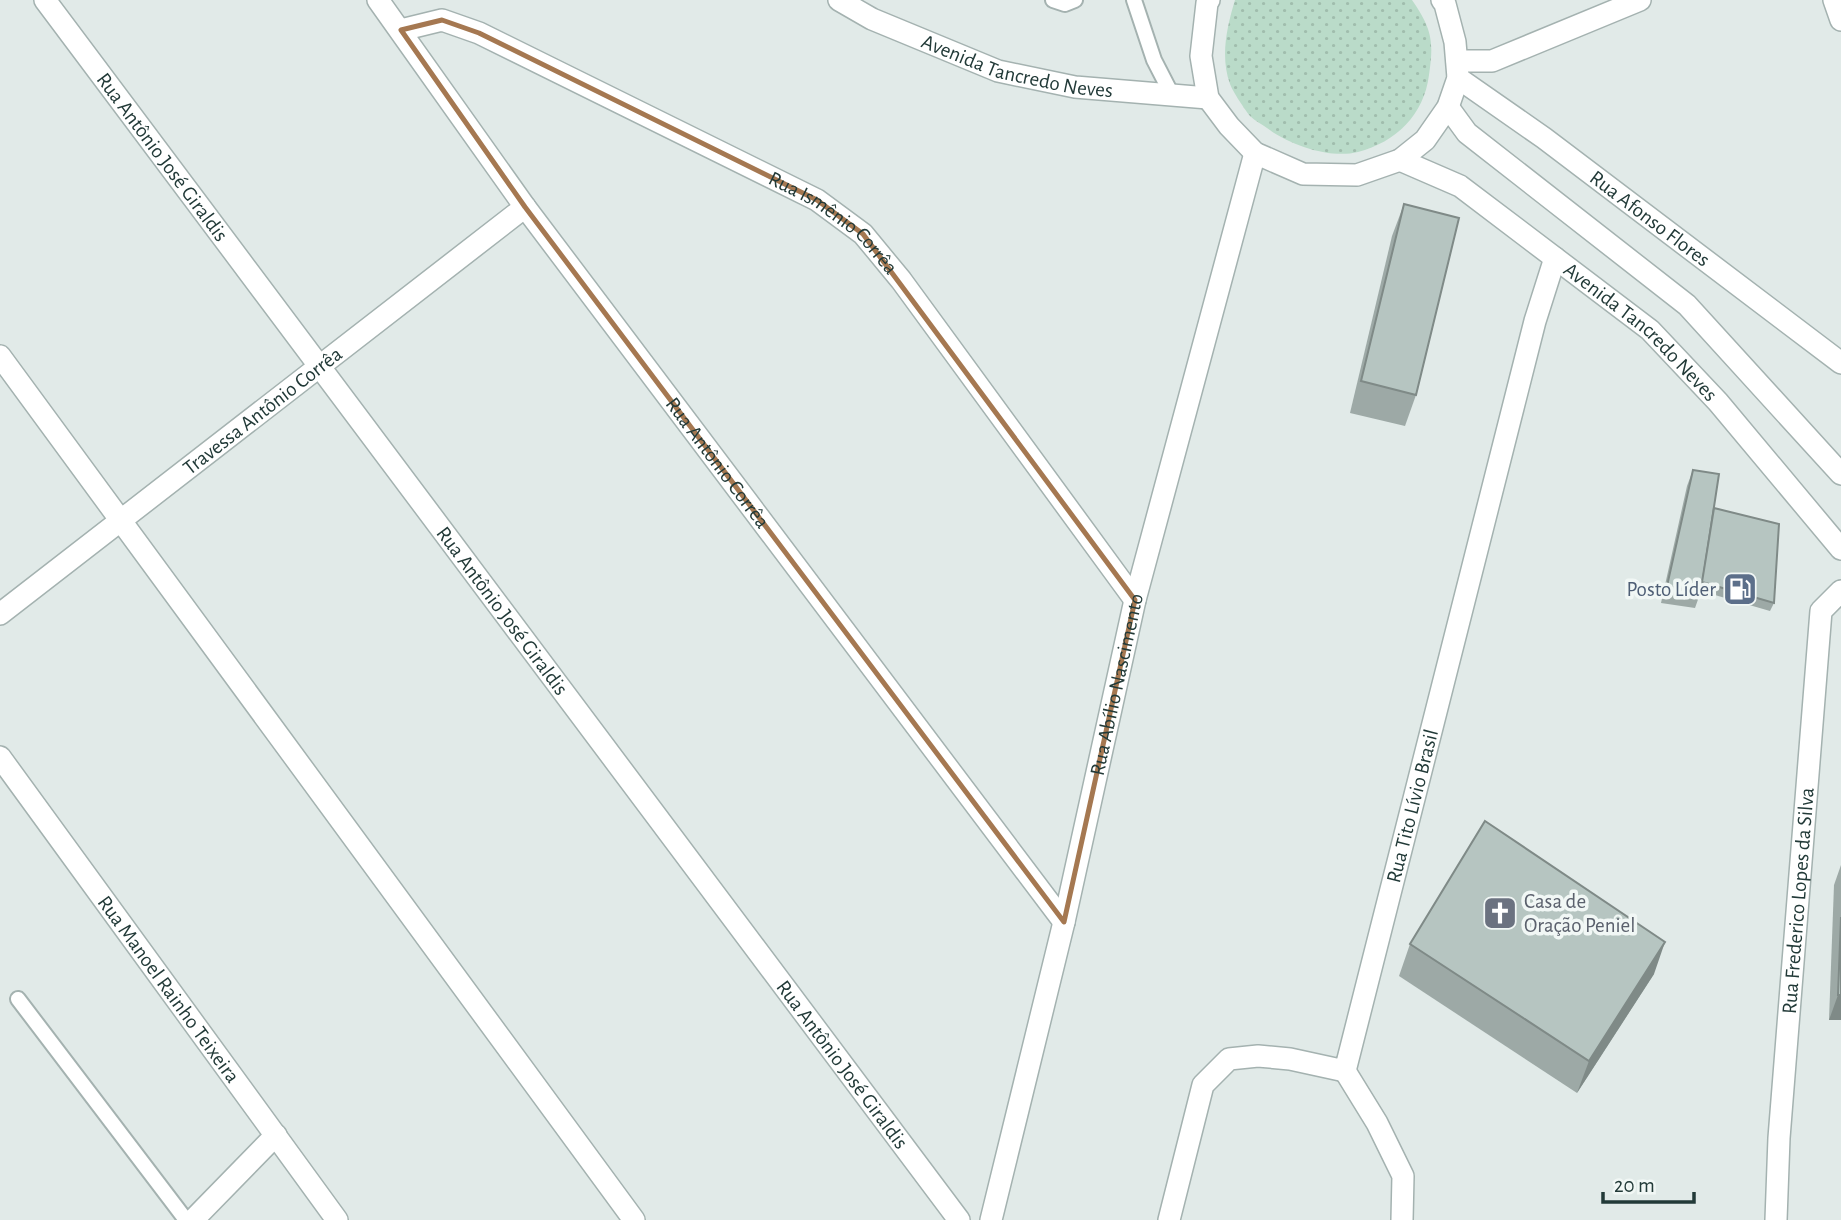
<svg xmlns="http://www.w3.org/2000/svg" width="1841" height="1220" font-family="'Alegreya Sans',sans-serif">
<style>
.grass{fill:url(#grass-dots)}
.lines{fill:none;stroke-linecap:round;stroke-linejoin:round}
.service-casing{stroke:#a4b2b0;stroke-width:18}
.minor-casing{stroke:#a4b2b0;stroke-width:24}
.tertiary-casing{stroke:#a4b2b0;stroke-width:24}
.service{stroke:#fff;stroke-width:14}
.minor{stroke:#fff;stroke-width:21}
.tertiary{stroke:#fff;stroke-width:21}
.wall{fill:#9da9a6}
.shaded-wall{fill:#7f8a87}
.building{fill:#b6c5c1;stroke:#7f8a87;stroke-width:2}
.marked{fill:none;stroke:#a57851;stroke-width:5;stroke-linejoin:round}
.labels{text-anchor:middle;stroke-width:7;stroke-linejoin:round;paint-order:stroke}
.street-label{font-size:21px;fill:#223a38;stroke:#f1f7f5}
.service-label{font-size:21px;fill:#4e5e75;stroke:#f1f7f5;text-anchor:end}
.worship-label{font-size:21px;fill:#5b616d;stroke:#f1f7f5;text-anchor:start}
</style>
<defs>
<pattern id="grass-dots" width="8" height="8" patternUnits="userSpaceOnUse" patternTransform="scale(1.75)"><rect width="8" height="8" fill="#badbc9"/><path d="M2 2h.1M6 6h.1" fill="none" stroke="#a0bdad" stroke-width="1.8" stroke-linecap="round"/></pattern>
</defs>
<rect width="100%" height="100%" fill="#e1eae8"/>
<path class="grass" d="M1235 0H1412C1432 29 1434 41 1429 75 1424 115 1396 142 1358 152 1330 159 1290 145 1267 128 1262 124 1255 121 1250 116 1245 110 1233 92 1230 84 1220 57 1227 26 1235 0Z"/>
<g class="lines">
<g class="service-casing">
<g id="service">
<polyline points="1053,0 1065,4 1075,0"/>
<polyline points="1134,0 1154,60 1172,95"/>
<polyline points="18,999 186,1220"/>
</g>
</g>
<g class="minor-casing">
<g id="minor">
<path id="s1" d="M45 0 959 1220"/>
<path id="s2" d="M378 0 525 207 1064 922"/>
<polyline points="1834,0 1841,20"/>
<path id="s3" d="M401 30 442 20 479 33 817 200 863 234 901 280 1135 600"/>
<polyline points="1457,61 1492,61 1640,0"/>
<path id="s4" d="M1458 78 1544 138 1841 363"/>
<polyline points="0,356 634,1220"/>
<path id="s5" d="M0 614 525 207"/>
<path id="s6" d="M0 757 337 1220"/>
<polyline points="1345,1071 1377,1123 1403,1176 1402,1220"/>
<polyline points="193,1220 276,1135"/>
<path id="s7" d="M991 1220 1064 922 1135 600 1255 153"/>
<path id="s8" d="M1169 1220 1203 1085 1229 1059 1258 1056 1290 1059 1345 1071 1535 321 1555 258"/>
<path id="s9" d="M1776 1220 1779 1138 1821 611 1841 591"/>
</g>
</g>
<g class="tertiary-casing">
<g id="tertiary">
<path id="s10" d="M839 0 872 19 998 71 1075 87 1208 98"/>
<polyline points="1209,0 1207,3 1201,56 1208,98 1229,126 1255,153 1303,174 1357,175 1400,160 1425,140 1448,107 1458,78 1455,42 1445,4 1442,0"/>
<polyline points="1448,107 1467,133 1687,305 1841,474"/>
<path id="s11" d="M1400 160 1460 186 1650 330 1718 402 1841 549"/>
</g>
</g>
<use href="#service" class="service"/>
<use href="#minor" class="minor"/>
<use href="#tertiary" class="tertiary"/>
</g>
<g class="wall">
<polygon points="1404,204 1416,395 1405,426 1350,413 1392,236"/>
<polygon points="1693,470 1714,508 1774,603 1770,611 1701,591 1695,608 1661,603 1687,486"/>
<polygon points="1841,865 1841,1020 1829,1020 1834,885"/>
<polygon points="1410,944 1654,974 1577,1093 1399,976"/>
</g>
<g class="shaded-wall">
<polygon points="1665,942 1654,974 1577,1093 1589,1061"/>
<polygon points="1838,995 1841,995 1841,1020 1829,1020"/>
</g>
<g class="building">
<polygon points="1404,204 1459,218 1416,395 1361,381"/>
<polygon points="1693,470 1719,474 1701,592 1667,586"/>
<polygon points="1714,508 1779,524 1774,603 1702,582"/>
<polygon points="1485,821 1665,942 1589,1061 1410,944"/>
<polygon points="1841,917 1841,995 1838,995"/>
</g>
<path class="marked" d="M442 20 479 33 817 200 863 234 1135 600 1064 922 525 207 401 30Z"/>
<defs>
<g id="fuel-square" transform="scale(1.75)"><rect x="-9" y="-9" width="18" height="18" rx="4" fill="#5c6f8a" stroke="#f1f7f5"/><path d="M-5.5-6h7V0h2V4h1.3V-2.5L3-4.5l.8-.8L6-3V5H2.5V1h-1V6h-7ZM-4.2-4.7v3.2H.2V-4.7Z" fill="#fff"/></g>
<g id="church-square" transform="scale(1.75)"><rect x="-9" y="-9" width="18" height="18" rx="4" fill="#6b7280" stroke="#f1f7f5"/><path d="M-1.2-6h2.4v3.5h3.3v2.4h-3.3V6h-2.4V-.1h-3.3v-2.4h3.3Z" fill="#fff"/></g>
</defs>
<g fill-rule="evenodd">
<use href="#fuel-square" x="1740" y="589"/>
<use href="#church-square" x="1500" y="913"/>
</g>
<g class="labels">
<g class="street-label">
<text dy="7" stroke="none"><textPath href="#s10" startOffset="192">Avenida Tancredo Neves</textPath></text>
<text dy="7" stroke="none"><textPath href="#s1" startOffset="196">Rua Antônio José Giraldis</textPath></text>
<text dy="7" stroke="none"><textPath href="#s4" startOffset="238">Rua Afonso Flores</textPath></text>
<text dy="7" stroke="none"><textPath href="#s3" startOffset="485">Rua Ismênio Corrêa</textPath></text>
<text dy="7" stroke="none"><textPath href="#s11" startOffset="298">Avenida Tancredo Neves</textPath></text>
<text dy="7" stroke="none"><textPath href="#s5" startOffset="332">Travessa Antônio Corrêa</textPath></text>
<text dy="7" stroke="none"><textPath href="#s2" startOffset="574">Rua Antônio Corrêa</textPath></text>
<text dy="7" stroke="none"><textPath href="#s1" startOffset="763">Rua Antônio José Giraldis</textPath></text>
<text dy="7" stroke="none"><textPath href="#s7" startOffset="550">Rua Abílio Nascimento</textPath></text>
<text dy="7" stroke="none"><textPath href="#s8" startOffset="567">Rua Tito Lívio Brasil</textPath></text>
<text dy="7" stroke="none"><textPath href="#s9" startOffset="320">Rua Frederico Lopes da Silva</textPath></text>
<text dy="7" stroke="none"><textPath href="#s6" startOffset="287">Rua Manoel Rainho Teixeira</textPath></text>
<text dy="7" stroke="none"><textPath href="#s1" startOffset="1330">Rua Antônio José Giraldis</textPath></text>
</g>
<g class="service-label">
<text x="1716" y="596">Posto Líder</text>
</g>
<g class="worship-label">
<text x="1524" y="908">Casa de<tspan x="1524" dy="24">Oração Peniel</tspan></text>
</g>
</g>
<path d="M1603 1192v10h91v-10" fill="none" stroke="#223a38" stroke-width="3.5"/>
<text x="1614" y="1192" font-size="21" fill="#223a38" stroke="#f1f7f5" stroke-width="5" paint-order="stroke">20 m</text>
</svg>
